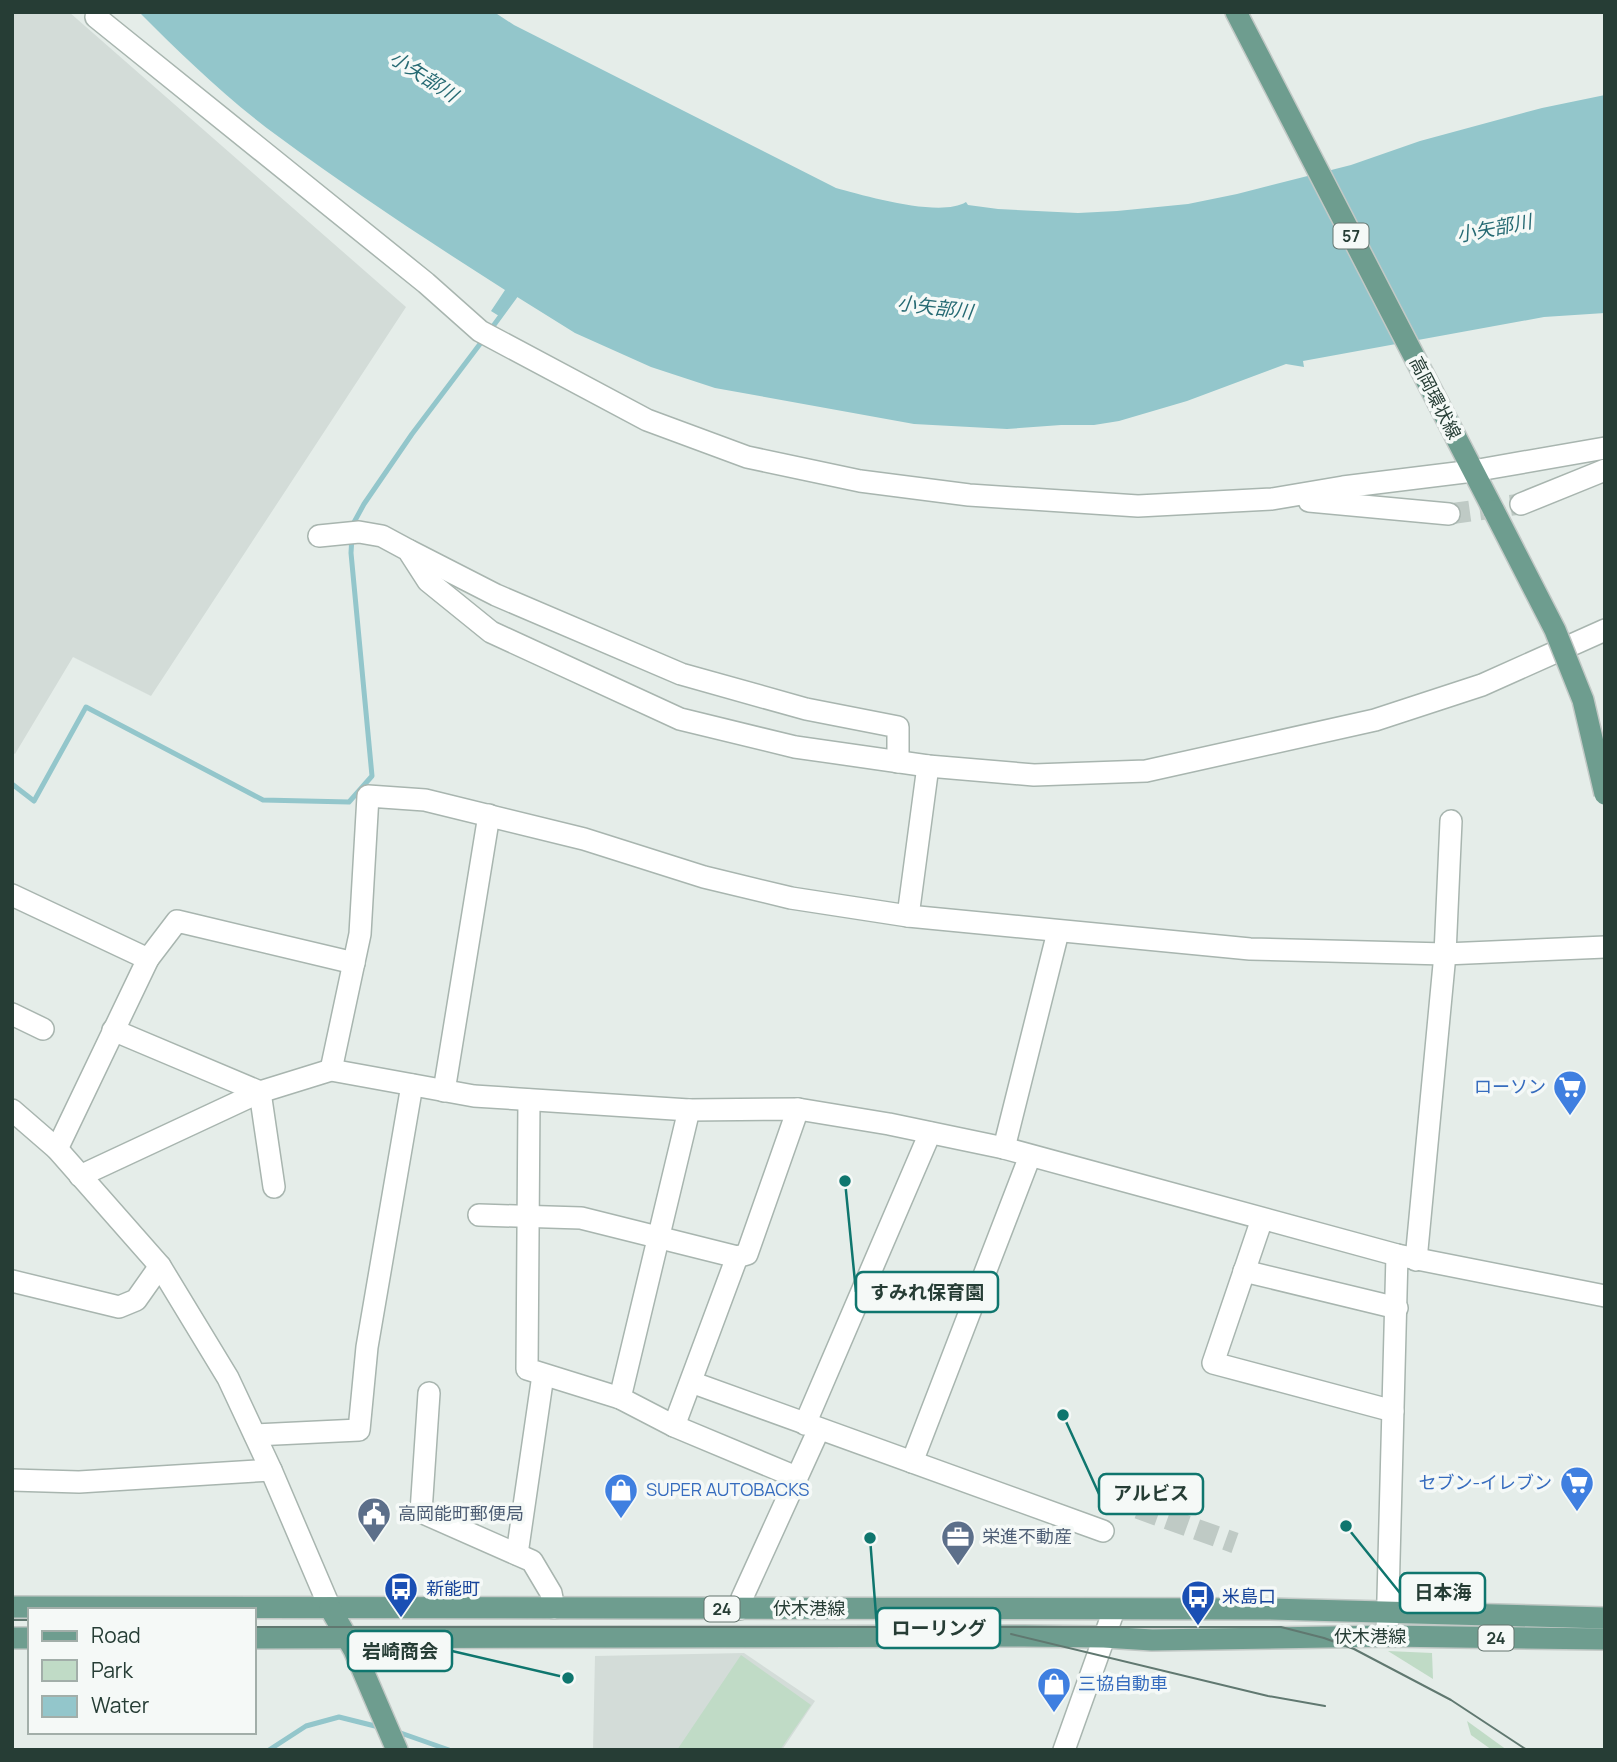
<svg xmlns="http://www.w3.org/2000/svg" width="1617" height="1762" font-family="Manrope,'Noto Sans JP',sans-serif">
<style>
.built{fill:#d3dcd8}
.green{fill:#c0dbc6}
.water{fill:#93c6cb}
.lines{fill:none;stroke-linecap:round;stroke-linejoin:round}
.stream{stroke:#93c6cb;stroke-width:5}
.minor-tunnel{stroke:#bfcac5;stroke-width:21;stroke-dasharray:21 10;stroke-linecap:butt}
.minor-casing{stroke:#a8b5af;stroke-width:24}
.major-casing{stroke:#c2c9c6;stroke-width:24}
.minor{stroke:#fff;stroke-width:21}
.major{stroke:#6e9d8f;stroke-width:21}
.tram{stroke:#607870;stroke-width:2}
.major-bridge-casing{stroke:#c2c9c6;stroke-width:24;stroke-linecap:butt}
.major-bridge{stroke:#6e9d8f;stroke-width:21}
.labels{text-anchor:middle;stroke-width:7;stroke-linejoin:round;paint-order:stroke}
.shield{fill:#f5f9f7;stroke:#64756f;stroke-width:2}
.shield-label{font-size:16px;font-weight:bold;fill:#263d35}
.street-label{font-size:18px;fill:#263d35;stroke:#f5f9f7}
.shop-label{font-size:18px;fill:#366cbe;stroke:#f5f9f7;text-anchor:end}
.service-label{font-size:18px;fill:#4e5e75;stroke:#f5f9f7;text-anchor:start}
.transit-label{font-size:18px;fill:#164399;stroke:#f5f9f7;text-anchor:start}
.water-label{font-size:19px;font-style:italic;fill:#266a73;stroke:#f5f9f7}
.leader{fill:none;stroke:#0f766e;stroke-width:2.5}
.callout-dot{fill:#0f766e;stroke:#f5f9f7;stroke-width:2.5}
.callout{fill:#f5f9f7;stroke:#0f766e;stroke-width:2.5}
.callout-label{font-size:19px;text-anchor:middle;font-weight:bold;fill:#263d35}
</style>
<rect width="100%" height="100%" fill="#e5ede9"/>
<g class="built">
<polygon points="12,12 69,12 406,307 151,696 73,657 15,754 12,752"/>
<polygon points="744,1653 815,1701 782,1750 593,1750 595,1656"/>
</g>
<g class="green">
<polygon points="1388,1651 1432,1653 1433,1679"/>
<polygon points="741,1655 811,1705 780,1750 677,1750"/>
<polygon points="1467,1721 1507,1750 1492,1750 1471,1735"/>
</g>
<path class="water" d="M139 12H494L514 25 836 188C865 196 941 218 966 202L968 205 998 209 1078 213 1117 211 1188 204 1237 194 1351 165 1420 141 1542 108 1605 95V313L1544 317 1303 361 1304 367 1286 364 1187 401 1119 421 1094 425H1061L1007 429 914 424 715 388 651 367 575 333 514 295 499 316 491 311 505 290C428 241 352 191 279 137 228 100 183 56 139 12Z"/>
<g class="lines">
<g class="stream">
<polyline points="491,329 518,292"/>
<polyline points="352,526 364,504 412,434 483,340"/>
<polyline points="12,784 34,801 86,707 263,800 349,802 372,776 351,553 352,536"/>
<polyline points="395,1731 449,1750"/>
<polyline points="269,1750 306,1726 339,1717 379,1727"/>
</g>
<g class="minor-tunnel">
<polyline points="1449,514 1521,504"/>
<polyline points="1109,1498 1235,1543"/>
</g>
<g class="minor-casing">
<g id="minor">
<polyline points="96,17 426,283 480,331 647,420 747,457 860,481 969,495 1138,506 1272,499 1343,487 1473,471 1605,448"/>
<polyline points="1309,501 1449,514"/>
<polyline points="1521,504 1605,470"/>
<polyline points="319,536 359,532 382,536 408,550 428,581 491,632 680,719 795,747 928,766 1034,775 1146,771 1375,720 1482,685 1605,630"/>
<polyline points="410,551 496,595 681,674 806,709 898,727 898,762"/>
<polyline points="12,895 148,959 57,1149"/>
<polyline points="908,916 928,766"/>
<polyline points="148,959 177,921 354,963"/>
<polyline points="12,1014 43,1029"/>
<polyline points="113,1030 260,1092 274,1187"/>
<polyline points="331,1070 360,934 368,796 425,800 584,839 704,877 791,898 908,916 1250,949 1445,954 1605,947"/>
<polyline points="444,1091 489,815"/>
<polyline points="529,1100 527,1369 620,1398 674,1426 796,1477"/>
<polyline points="12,1110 57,1149 160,1266 228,1378 271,1470 330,1608"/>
<polyline points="1004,1148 1058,932"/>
<polyline points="80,1176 260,1092 331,1070 474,1096 689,1110 798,1109 889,1124 1004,1148 1397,1255 1605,1296"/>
<polyline points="479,1215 581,1218 737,1257"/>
<polyline points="1262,1219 1213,1363 1393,1411"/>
<polyline points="1416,1260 1445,954 1451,821"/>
<polyline points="1244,1271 1397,1308"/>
<polyline points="12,1281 119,1307 136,1300 160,1266"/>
<polyline points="691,1382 1103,1531"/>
<polyline points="429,1393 421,1512 532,1561 551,1593 554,1608"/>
<polyline points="620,1398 689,1110"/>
<polyline points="805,1424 930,1133"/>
<polyline points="674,1426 737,1257 747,1254 798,1109"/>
<polyline points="255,1435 359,1430 367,1347 412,1085"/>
<polyline points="912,1462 1030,1156"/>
<polyline points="12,1480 79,1482 271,1470"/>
<polyline points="517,1554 543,1375"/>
<polyline points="740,1609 742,1598 819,1429"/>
<polyline points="1387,1636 1397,1255"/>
<polyline points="1064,1750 1114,1610"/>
</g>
</g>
<g class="major-casing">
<g id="major">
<polyline points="1236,12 1494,511"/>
<polyline points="12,1607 1270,1609 1605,1618"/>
<polyline points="330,1608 354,1650 397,1750"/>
<polyline points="12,1638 30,1638"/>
<polyline points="254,1638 1024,1636 1104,1637 1152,1640 1387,1636 1605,1639"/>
</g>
</g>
<use href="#minor" class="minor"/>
<use href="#major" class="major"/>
<g class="tram">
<polyline points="12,1620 30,1620"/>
<polyline points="254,1627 1281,1627 1324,1638 1354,1649 1451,1700 1527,1750"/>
<polyline points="1011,1634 1268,1696 1325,1706"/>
</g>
<g class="major-bridge-casing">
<polyline id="major-bridge" points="1494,511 1555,630 1583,700 1605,794"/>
</g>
<use href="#major-bridge" class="major-bridge"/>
</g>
<defs>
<g id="supermarket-pin" transform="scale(1.75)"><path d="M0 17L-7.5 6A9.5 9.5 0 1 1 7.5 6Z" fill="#3f7fe0" stroke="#f5f9f7"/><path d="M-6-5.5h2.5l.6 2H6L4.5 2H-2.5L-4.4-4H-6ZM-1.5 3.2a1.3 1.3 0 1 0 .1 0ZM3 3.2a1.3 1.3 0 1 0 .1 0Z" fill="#fff"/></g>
<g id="shop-pin" transform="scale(1.75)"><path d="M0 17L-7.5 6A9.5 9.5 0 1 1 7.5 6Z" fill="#3f7fe0" stroke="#f5f9f7"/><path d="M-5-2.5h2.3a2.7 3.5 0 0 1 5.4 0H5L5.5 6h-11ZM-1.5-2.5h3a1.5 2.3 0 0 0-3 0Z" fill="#fff"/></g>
<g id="civic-pin" transform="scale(1.75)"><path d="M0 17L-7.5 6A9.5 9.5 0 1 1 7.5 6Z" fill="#5c6f8a" stroke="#f5f9f7"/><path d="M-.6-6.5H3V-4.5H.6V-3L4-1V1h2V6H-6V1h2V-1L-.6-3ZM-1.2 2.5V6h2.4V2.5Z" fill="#fff"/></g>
<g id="office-pin" transform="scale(1.75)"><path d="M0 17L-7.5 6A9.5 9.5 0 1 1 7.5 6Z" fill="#5c6f8a" stroke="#f5f9f7"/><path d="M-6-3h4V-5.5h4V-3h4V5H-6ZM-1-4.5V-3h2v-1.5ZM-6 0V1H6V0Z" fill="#fff"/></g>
<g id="bus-pin" transform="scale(1.75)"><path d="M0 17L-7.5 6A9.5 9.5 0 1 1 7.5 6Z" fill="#1a4fb4" stroke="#f5f9f7"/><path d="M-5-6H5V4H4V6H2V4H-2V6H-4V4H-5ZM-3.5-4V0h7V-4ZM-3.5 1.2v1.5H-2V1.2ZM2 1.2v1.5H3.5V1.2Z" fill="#fff"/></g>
</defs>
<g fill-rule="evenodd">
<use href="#supermarket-pin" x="1570" y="1087"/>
<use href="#supermarket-pin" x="1577" y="1483"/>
<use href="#shop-pin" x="621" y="1490"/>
<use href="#civic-pin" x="374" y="1514"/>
<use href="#office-pin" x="958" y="1537"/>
<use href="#bus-pin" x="401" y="1589"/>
<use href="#bus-pin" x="1198" y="1597"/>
<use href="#shop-pin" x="1054" y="1684"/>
</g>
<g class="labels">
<g class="shield">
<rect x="1333.5" y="223.5" width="35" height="25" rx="5"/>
<rect x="704.5" y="1596.5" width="35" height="25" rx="5"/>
<rect x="1478.5" y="1625.5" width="35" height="25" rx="5"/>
</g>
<g class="shield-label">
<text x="1351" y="242">57</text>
<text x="722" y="1615">24</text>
<text x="1496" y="1644">24</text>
</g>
<g class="street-label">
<text transform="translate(1435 398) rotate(63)" y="6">高岡環状線</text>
<text x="809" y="1615">伏木港線</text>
<text x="1370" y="1643">伏木港線</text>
</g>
<g class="shop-label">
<text x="1546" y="1093">ローソン</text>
<text x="1552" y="1489">セブン-イレブン</text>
<text x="646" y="1496" text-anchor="start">SUPER AUTOBACKS</text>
<text x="1078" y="1690" text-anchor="start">三協自動車</text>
</g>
<g class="service-label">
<text x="398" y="1520">高岡能町郵便局</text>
<text x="982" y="1543">栄進不動産</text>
</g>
<g class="transit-label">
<text x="426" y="1595">新能町</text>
<text x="1222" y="1603">米島口</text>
</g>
<g class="water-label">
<text transform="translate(424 76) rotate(33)" y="7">小矢部川</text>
<text transform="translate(1494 228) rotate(-11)" y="7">小矢部川</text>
<text transform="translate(935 307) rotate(7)" y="7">小矢部川</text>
</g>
</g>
<path class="leader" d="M845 1181L856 1292M1063 1415L1099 1494M1346 1526L1400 1593M870 1538L877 1628M568 1678L452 1651"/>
<g class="callout-dot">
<circle cx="845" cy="1181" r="7"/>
<circle cx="1063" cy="1415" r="7"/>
<circle cx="1346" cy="1526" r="7"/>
<circle cx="870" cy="1538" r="7"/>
<circle cx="568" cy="1678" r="7"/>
</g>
<g class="callout">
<rect x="856" y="1272" width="142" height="40" rx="7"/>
<rect x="1099" y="1474" width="104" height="40" rx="7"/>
<rect x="1400" y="1573" width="85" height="40" rx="7"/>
<rect x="877" y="1608" width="123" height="40" rx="7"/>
<rect x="348" y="1631" width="104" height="40" rx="7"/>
</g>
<g class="callout-label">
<text x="927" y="1299">すみれ保育園</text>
<text x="1151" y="1500">アルビス</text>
<text x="1443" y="1599">日本海</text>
<text x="939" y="1635">ローリング</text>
<text x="400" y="1658">岩崎商会</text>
</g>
<rect width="1617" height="1762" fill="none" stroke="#263d35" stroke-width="28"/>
<rect x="28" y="1608" width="228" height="126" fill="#f5f9f7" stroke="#a2aea9" stroke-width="2"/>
<rect x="42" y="1631" width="35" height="10" fill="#6e9d8f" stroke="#a2aea9" stroke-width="2"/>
<text x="91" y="1643" font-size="21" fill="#263d35">Road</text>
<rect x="42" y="1660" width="35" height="21" fill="#c0dbc6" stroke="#a2aea9" stroke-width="2"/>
<text x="91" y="1678" font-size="21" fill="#263d35">Park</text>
<rect x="42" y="1696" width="35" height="21" fill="#93c6cb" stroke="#a2aea9" stroke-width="2"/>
<text x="91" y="1713" font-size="21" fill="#263d35">Water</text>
</svg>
